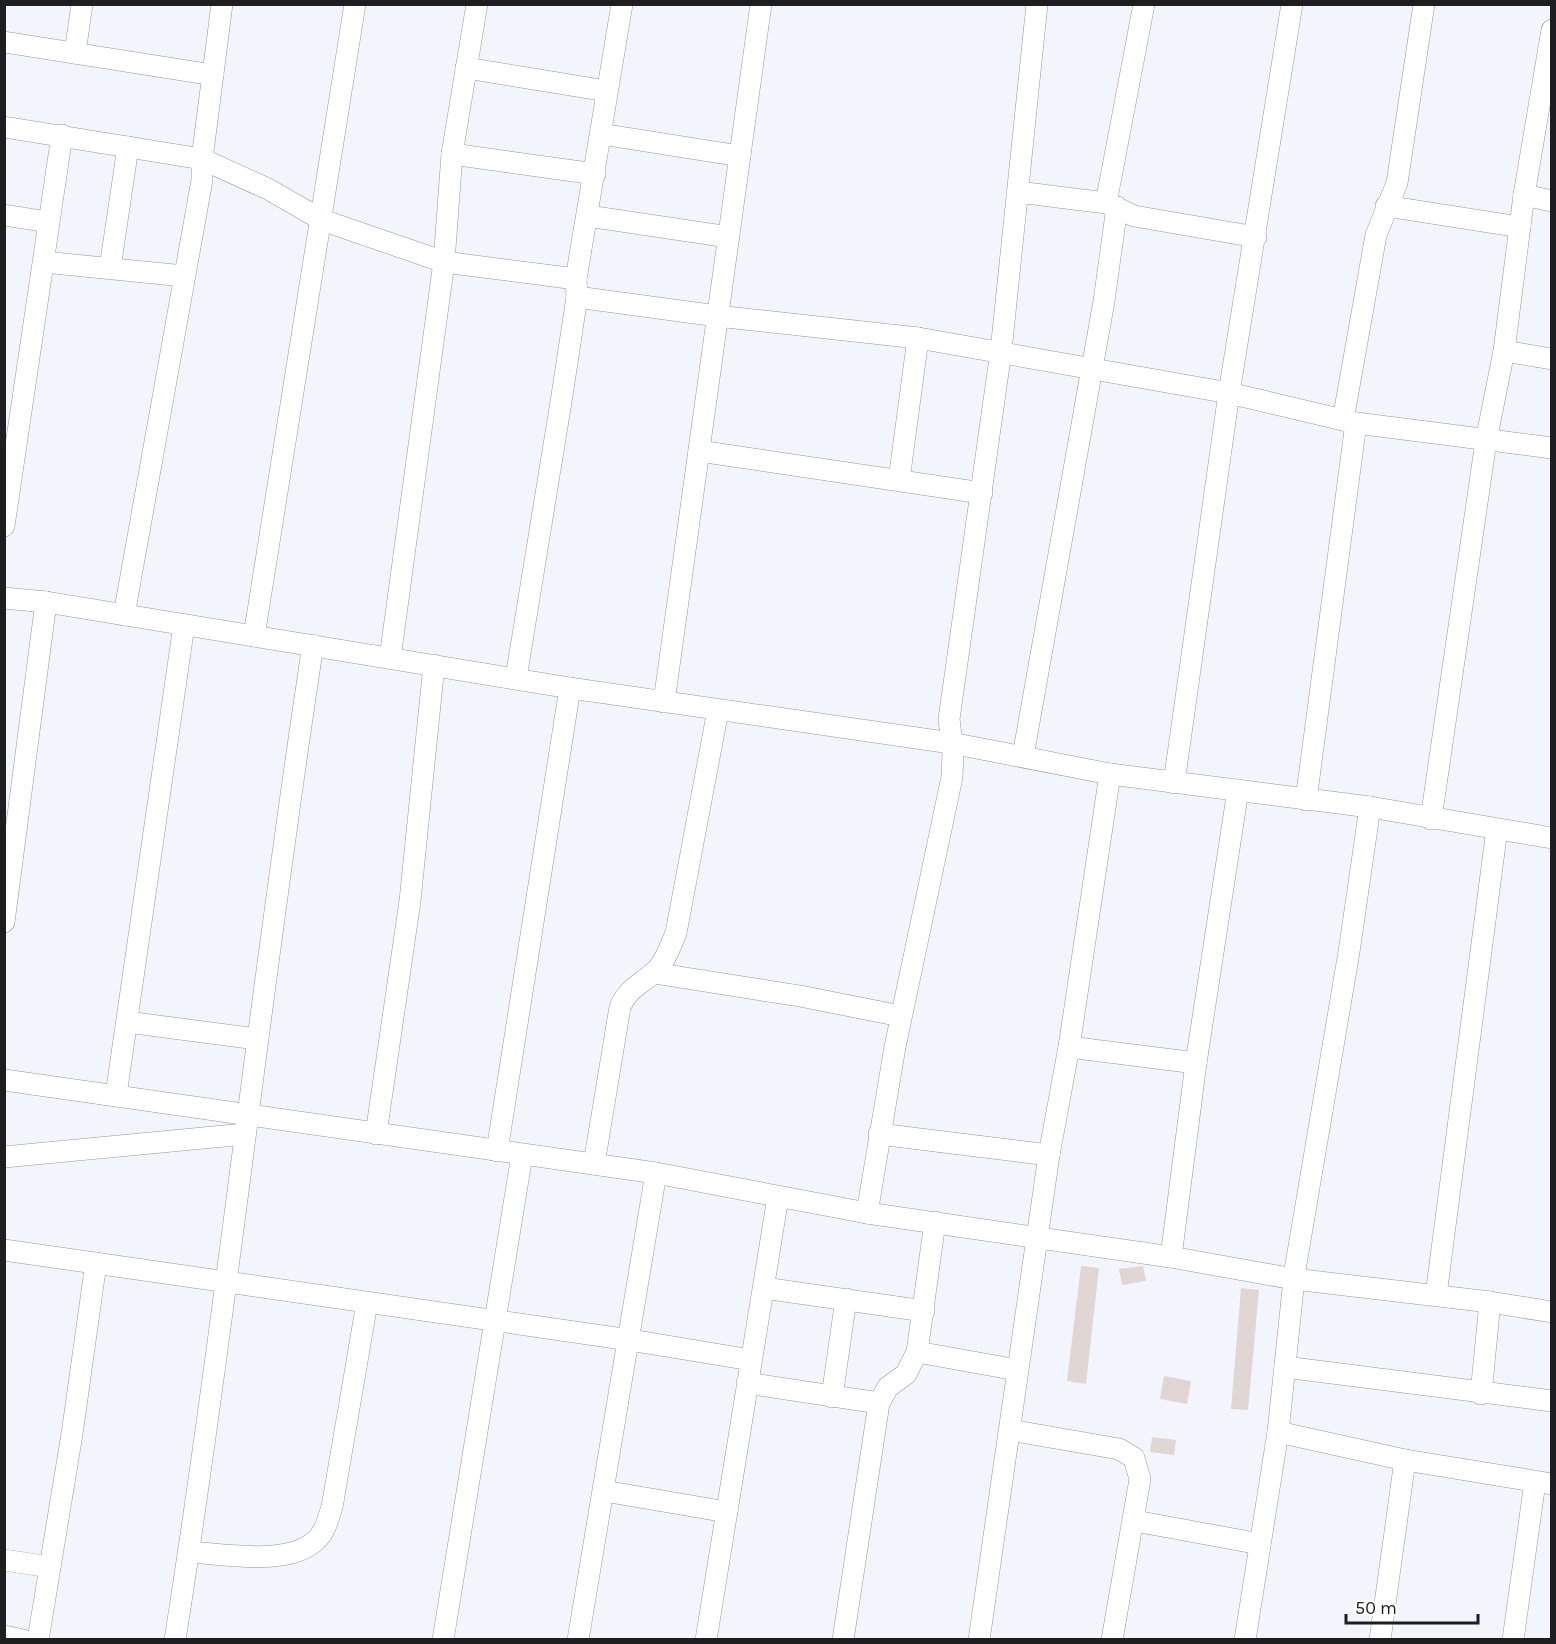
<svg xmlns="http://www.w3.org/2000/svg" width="1556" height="1644" font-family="Karla,sans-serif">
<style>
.building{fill:#e0d7d5}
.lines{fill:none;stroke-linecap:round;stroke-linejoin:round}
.street-casing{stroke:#95979e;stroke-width:22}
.street{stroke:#fff;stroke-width:21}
</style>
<rect width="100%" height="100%" fill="#f3f5fc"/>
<g class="building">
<polygon points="1081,1266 1099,1268 1086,1384 1067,1381"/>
<polygon points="1143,1266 1146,1281 1122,1285 1119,1269"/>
<polygon points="1241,1288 1259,1290 1248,1410 1231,1409"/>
<polygon points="1164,1376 1191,1381 1187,1404 1160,1399"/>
<polygon points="1152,1437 1176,1440 1174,1455 1150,1452"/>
</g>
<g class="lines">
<g class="street-casing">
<g id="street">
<polyline points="4,42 213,75"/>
<polyline points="75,53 82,4"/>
<polyline points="466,68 607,91"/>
<polyline points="4,127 202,159 268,189 322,220 444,262 576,279"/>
<polyline points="601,134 740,156"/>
<polyline points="452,154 595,174"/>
<polyline points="1018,192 1106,203 1134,216 1256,237"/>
<polyline points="1524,195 1552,201"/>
<polyline points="1106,203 1144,4"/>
<polyline points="1386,206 1520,227"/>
<polyline points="4,215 48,222"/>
<polyline points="588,216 729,237"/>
<polyline points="44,262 184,276"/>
<polyline points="110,268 128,147"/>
<polyline points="577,297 717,316 918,338 1229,393 1356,423 1552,448"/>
<polyline points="1504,351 1552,359"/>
<polyline points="1343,420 1376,235 1397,183 1424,4"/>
<polyline points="699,451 982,493"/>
<polyline points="899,480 918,338"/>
<polyline points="4,526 62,135"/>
<polyline points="4,598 46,602 570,688 951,743 1110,774 1370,807 1552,838"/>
<polyline points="124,615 202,180 202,159 222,4"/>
<polyline points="254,636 355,4"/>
<polyline points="390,658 444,262 452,154 477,4"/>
<polyline points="516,678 561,402 577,297 576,279 622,4"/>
<polyline points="664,702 761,4"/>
<polyline points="1023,756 1104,301 1117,207"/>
<polyline points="1174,783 1229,393 1292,4"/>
<polyline points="1306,800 1356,423"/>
<polyline points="1431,819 1486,441 1504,351 1524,195 1552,30"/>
<polyline points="4,922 46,602"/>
<polyline points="654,973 800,996 901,1016"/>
<polyline points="127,1022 257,1039"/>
<polyline points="1069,1047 1196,1063"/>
<polyline points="4,1080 656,1173 867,1213 1171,1257 1294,1279 1490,1302 1552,1312"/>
<polyline points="116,1095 184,625"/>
<polyline points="376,1134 410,901 434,665"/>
<polyline points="879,1134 1049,1155"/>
<polyline points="497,1151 570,688"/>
<polyline points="4,1157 245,1134"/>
<path d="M594 1164 620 1007C628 989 638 986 652 974 664 965 670 947 676 933L718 710"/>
<polyline points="867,1213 895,1047 952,777 953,753 949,719 1001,351 1037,4"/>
<polyline points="4,1250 630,1340 751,1360"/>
<polyline points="1171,1257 1196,1063 1238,790"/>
<polyline points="764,1288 924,1311"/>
<polyline points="1436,1295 1497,829"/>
<polyline points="917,1352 1017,1370"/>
<polyline points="1285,1367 1552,1401"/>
<polyline points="747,1383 879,1403"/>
<polyline points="1481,1394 1490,1302"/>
<polyline points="832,1397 846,1299"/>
<polyline points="1010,1430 1119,1449 1134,1458 1140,1479 1112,1640"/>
<polyline points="1278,1432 1405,1460 1552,1484"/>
<polyline points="604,1491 727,1512"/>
<polyline points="1135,1521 1260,1544"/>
<path d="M189 1552C225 1554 299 1569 322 1533 327 1526 329 1515 332 1507L367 1303"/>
<polyline points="4,1560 50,1567"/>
<polyline points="4,1636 23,1640"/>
<polyline points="38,1640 72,1434 96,1263"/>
<path d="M175 1640C227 1309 262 976 313 645"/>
<polyline points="443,1640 522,1155"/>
<polyline points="578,1640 656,1173"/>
<polyline points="706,1640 778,1197"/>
<polyline points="843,1640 879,1403 888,1387 906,1374 917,1352 935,1222"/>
<polyline points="979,1640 1049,1155 1069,1047 1110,774"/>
<polyline points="1245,1640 1278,1432 1295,1270 1349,952 1370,807"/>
<polyline points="1380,1640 1405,1460"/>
<polyline points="1513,1640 1535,1482"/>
</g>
</g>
<use href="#street" class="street"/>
</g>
<rect width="1556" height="1644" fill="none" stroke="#1e1e21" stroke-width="12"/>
<path d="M1346 1614v9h132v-9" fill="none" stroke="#1e1e21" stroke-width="3"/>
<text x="1355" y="1614" font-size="18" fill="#1e1e21" stroke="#ffffff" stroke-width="4.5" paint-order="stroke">50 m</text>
</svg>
